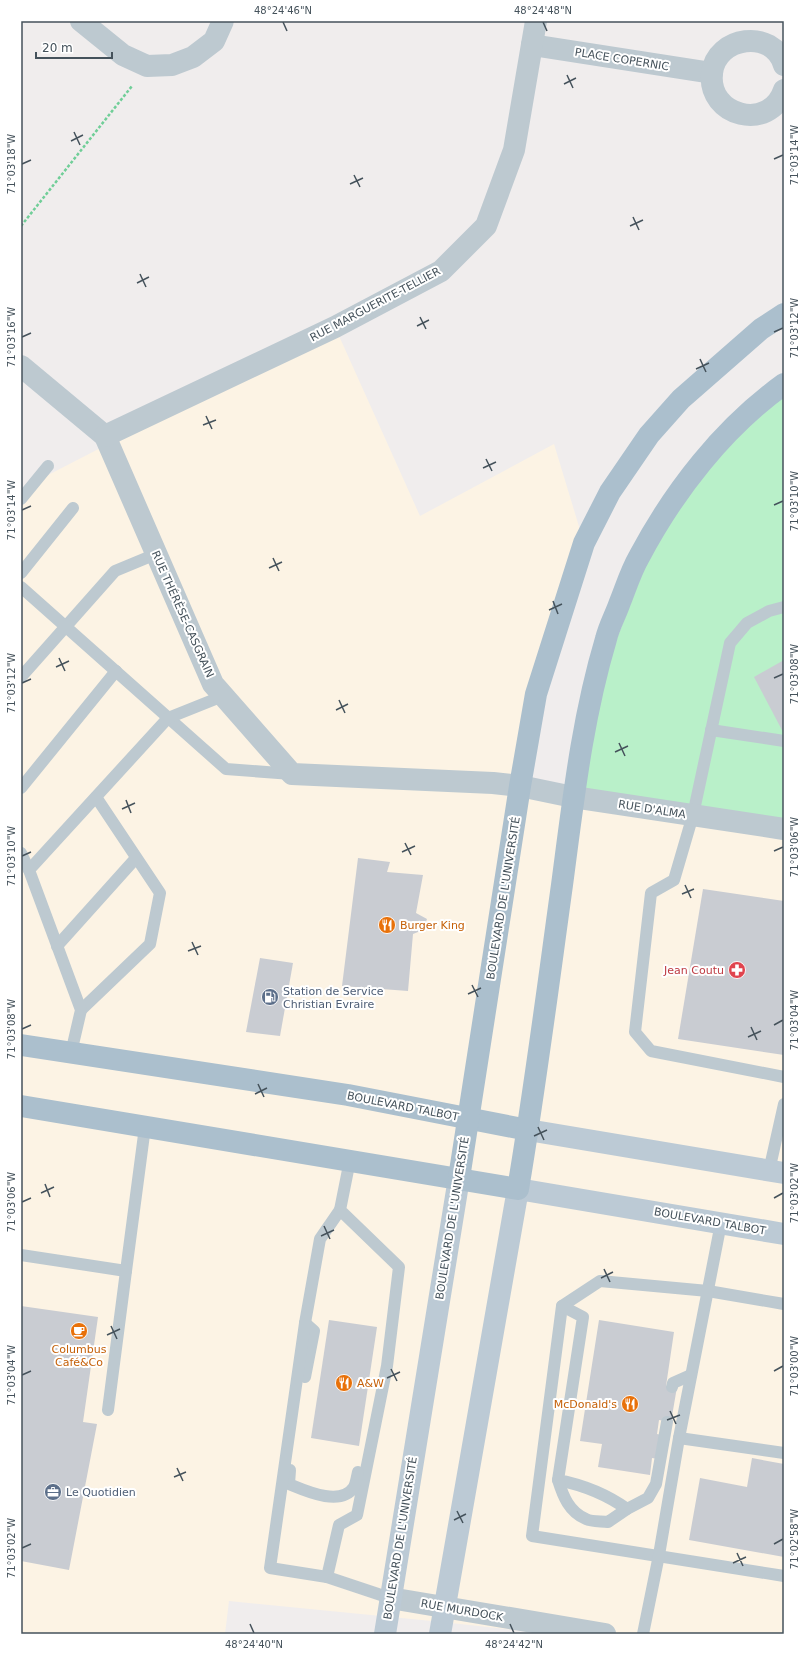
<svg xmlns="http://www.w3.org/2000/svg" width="805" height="1655" font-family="'DejaVu Sans',sans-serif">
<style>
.commercial{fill:#fcf3e4}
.green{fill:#b9f0c9}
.building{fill:#c9ccd2}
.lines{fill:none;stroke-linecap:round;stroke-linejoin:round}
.path{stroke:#70ce98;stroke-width:2.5;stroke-dasharray:3 2;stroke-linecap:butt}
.service{stroke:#bdc9d0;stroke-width:12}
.minor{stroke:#bdc9d0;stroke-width:22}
.secondary{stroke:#bccad5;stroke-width:22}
.primary{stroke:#abbfcd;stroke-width:22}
.ticks{fill:none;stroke:#45525b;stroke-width:1.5}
.labels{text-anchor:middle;stroke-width:4;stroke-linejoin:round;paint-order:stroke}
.street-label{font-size:11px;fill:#45525b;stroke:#fff}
.food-label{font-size:11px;fill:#c56008;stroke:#fff;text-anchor:start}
.health-label{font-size:11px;fill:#be3a42;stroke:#fff;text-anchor:end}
.service-label{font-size:11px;fill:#4e5e75;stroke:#fff;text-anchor:start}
.neatline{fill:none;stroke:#45525b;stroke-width:1.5}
.ticks-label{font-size:10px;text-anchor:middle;fill:#45525b}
</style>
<rect width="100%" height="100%" fill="#f0eded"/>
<polygon class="commercial" points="335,327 420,516 554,444 584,543 520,786 784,829 784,1634 551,1634 442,1622 229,1601 225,1634 21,1634 21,489"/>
<polygon class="green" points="784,384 784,829 573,797 586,718 668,507"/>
<g class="building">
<polygon points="784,660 784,734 754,677"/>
<polygon points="358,858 390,862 387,872 423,875 416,913 427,919 423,930 413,934 408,991 342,986"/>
<polygon points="703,889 784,901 784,1055 678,1039"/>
<polygon points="260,958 293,963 280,1036 246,1032"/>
<polygon points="21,1306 98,1317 83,1422 97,1424 69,1570 21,1561"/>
<polygon points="329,1320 377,1327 359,1446 311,1438"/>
<polygon points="599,1320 674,1332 666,1386 677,1387 671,1422 659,1420 657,1434 662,1435 658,1459 652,1458 650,1475 598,1467 602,1444 580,1441"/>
<polygon points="752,1458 784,1464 784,1557 689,1540 700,1478 747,1487"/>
</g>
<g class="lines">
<polyline class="path" points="21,226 132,86"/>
<g class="service">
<polyline points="21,499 48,466"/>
<polyline points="21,573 73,508"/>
<polyline points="21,587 226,769 292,774"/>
<polyline points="784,607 769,611 747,623 730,643 693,815 674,880 651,893 635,1032 651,1051 784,1077"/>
<polyline points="21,677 115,571 156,554"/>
<polyline points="711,730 784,741"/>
<polyline points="21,788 116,671"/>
<polyline points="21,853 29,870"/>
<polyline points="57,946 136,858"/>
<polyline points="81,1010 150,944 160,893 96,797"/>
<polyline points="71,1053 81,1010 29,870 168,718 223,696"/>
<polyline points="350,1160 340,1210 399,1267 387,1366 357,1515 339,1525 327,1577 390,1598"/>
<polyline points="769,1171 784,1104"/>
<polyline points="21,1255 126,1271 145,1127"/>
<polyline points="784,1304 708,1291 600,1281 562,1306 532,1536 784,1576"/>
<path d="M562 1306 583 1317 558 1480C583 1485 606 1494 627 1509L648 1498 656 1484 667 1422"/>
<polyline points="305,1323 314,1331 305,1377"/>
<polyline points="672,1387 673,1383 691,1375"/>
<polyline points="108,1410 126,1271"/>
<polyline points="679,1438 784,1453"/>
<path d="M290 1470 289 1484C306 1491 341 1507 354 1487 356 1483 357 1476 358 1472"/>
<path d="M558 1480C563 1496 569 1512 586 1519 592 1522 601 1521 608 1522L627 1509"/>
<polyline points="327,1577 270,1568 305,1323 320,1239 340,1210"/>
<polyline points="643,1634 659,1555 679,1438 721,1223"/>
</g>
<g class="minor">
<polyline points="81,21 123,55 147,66 172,65 193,57 214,41 223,21"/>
<polyline points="532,45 712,73"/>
<path d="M784 65C773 28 716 36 712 73 707 117 770 132 784 90"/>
<polyline points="21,366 105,436 213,684 292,774 493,783 520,786 573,797 784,829"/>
<polyline points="105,436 335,327 441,271 486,226 514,150 536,21"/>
<polyline points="390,1598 605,1634"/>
</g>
<g class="secondary">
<polyline points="528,1130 784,1173"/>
<polyline points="385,1634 459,1178"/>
<polyline points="440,1634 518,1189 784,1234"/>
</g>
<g class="primary">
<polyline points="21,1045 348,1095 528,1130"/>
<path d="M21 1106 518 1189C535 1088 548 986 562 885 573 802 582 719 606 639 609 626 616 614 620 602 626 587 631 571 639 557 674 491 723 428 784 384"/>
<polyline points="459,1178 520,786 536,694 584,543 610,492 649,435 681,399 761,329 784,314"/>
</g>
</g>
<path class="ticks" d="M283 22 287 31M543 22 547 31M567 75 573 88M564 84 576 78M74 132 80 145M71 141 83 135M774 159 783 155M22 164 31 160M354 175 360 187M350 184 363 178M633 217 639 230M630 226 643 220M140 274 146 287M137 283 149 277M420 317 426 329M417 326 429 320M774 332 783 328M22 337 31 333M700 359 706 372M696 369 709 363M206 416 212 429M203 425 216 420M486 459 492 471M483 468 496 462M774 505 783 501M22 510 31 506M273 558 279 571M269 568 282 562M553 601 558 614M549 610 562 604M59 658 65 671M56 667 69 661M774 678 783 674M22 683 31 679M339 700 345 713M336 710 348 704M619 743 625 756M615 752 628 746M126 800 131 813M122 809 135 803M405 843 411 855M774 851 783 847M402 852 415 846M22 856 31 852M685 885 691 898M682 894 694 889M192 942 198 955M188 951 201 946M472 985 478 997M468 994 481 988M774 1025 783 1020M751 1027 757 1040M22 1029 31 1025M748 1037 761 1031M258 1084 264 1097M255 1094 267 1088M538 1127 544 1140M534 1136 547 1130M45 1184 50 1197M41 1193 54 1187M774 1198 783 1193M22 1202 31 1198M324 1226 330 1239M321 1236 334 1230M604 1269 610 1282M601 1278 613 1272M111 1326 117 1339M107 1335 120 1329M391 1369 397 1381M774 1371 783 1366M22 1375 31 1371M387 1378 400 1372M670 1411 676 1424M667 1420 680 1415M177 1468 183 1481M174 1477 186 1472M457 1511 463 1523M454 1520 466 1514M774 1544 783 1539M22 1548 31 1544M737 1553 743 1566M733 1563 746 1557M250 1624 254 1633M510 1624 514 1633"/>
<defs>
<g id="restaurant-disc" transform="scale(0.9)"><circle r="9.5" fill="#e8710a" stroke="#fff"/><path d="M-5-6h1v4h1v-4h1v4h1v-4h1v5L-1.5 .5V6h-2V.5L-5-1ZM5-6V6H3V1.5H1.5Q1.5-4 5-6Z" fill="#fff"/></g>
<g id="pharmacy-disc" transform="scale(0.9)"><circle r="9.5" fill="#e0444e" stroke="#fff"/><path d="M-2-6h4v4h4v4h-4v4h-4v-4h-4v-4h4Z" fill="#fff"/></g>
<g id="fuel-disc" transform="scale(0.9)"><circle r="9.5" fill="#5c6f8a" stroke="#fff"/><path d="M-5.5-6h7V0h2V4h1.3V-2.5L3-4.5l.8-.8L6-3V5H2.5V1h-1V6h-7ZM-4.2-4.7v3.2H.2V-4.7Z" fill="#fff"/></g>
<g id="cafe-disc" transform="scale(0.9)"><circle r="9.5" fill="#e8710a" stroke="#fff"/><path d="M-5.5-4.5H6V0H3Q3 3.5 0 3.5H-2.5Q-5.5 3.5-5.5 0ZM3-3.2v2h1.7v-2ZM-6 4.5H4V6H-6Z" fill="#fff"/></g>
<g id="office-disc" transform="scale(0.9)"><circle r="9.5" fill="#5c6f8a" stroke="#fff"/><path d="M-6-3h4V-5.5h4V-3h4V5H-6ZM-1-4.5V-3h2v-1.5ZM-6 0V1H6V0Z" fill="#fff"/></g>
</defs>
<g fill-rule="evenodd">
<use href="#restaurant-disc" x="387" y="925"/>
<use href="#pharmacy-disc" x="737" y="970"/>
<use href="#fuel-disc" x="270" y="997"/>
<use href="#cafe-disc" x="79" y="1331"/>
<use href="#restaurant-disc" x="344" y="1383"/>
<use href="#restaurant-disc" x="630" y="1404"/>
<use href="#office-disc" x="53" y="1492"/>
</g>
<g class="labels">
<g class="street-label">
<text transform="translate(622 59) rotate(9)" y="4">PLACE COPERNIC</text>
<text transform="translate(375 304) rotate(-28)" y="4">RUE MARGUERITE-TELLIER</text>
<text transform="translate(183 614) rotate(66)" y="4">RUE THÉRÈSE-CASGRAIN</text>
<text transform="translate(652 809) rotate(9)" y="4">RUE D'ALMA</text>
<text transform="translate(503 898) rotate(-81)" y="4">BOULEVARD DE L'UNIVERSITÉ</text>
<text transform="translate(403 1106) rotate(11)" y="4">BOULEVARD TALBOT</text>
<text transform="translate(452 1218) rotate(-81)" y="4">BOULEVARD DE L'UNIVERSITÉ</text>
<text transform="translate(710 1221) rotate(10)" y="4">BOULEVARD TALBOT</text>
<text transform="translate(400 1538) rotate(-81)" y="4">BOULEVARD DE L'UNIVERSITÉ</text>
<text transform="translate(462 1610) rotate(10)" y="4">RUE MURDOCK</text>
</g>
<g class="food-label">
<text x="400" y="929">Burger King</text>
<text x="79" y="1353" text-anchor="middle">Columbus<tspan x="79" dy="13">Café&amp;Co</tspan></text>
<text x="357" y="1387">A&amp;W</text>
<text x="617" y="1408" text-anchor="end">McDonald's</text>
</g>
<g class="health-label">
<text x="724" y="974">Jean Coutu</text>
</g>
<g class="service-label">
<text x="283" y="995">Station de Service<tspan x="283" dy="13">Christian Evraire</tspan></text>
<text x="66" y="1496">Le Quotidien</text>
</g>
</g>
<rect width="805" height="1655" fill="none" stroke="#ffffff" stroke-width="44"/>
<path d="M36 52v6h76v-6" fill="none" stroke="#45525b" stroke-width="2"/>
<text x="42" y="52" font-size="12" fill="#45525b" stroke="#ffffff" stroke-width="3" paint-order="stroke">20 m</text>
<rect x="22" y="22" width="761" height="1611" class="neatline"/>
<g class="ticks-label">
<text x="283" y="14">48°24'46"N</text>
<text x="543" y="14">48°24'48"N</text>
<text transform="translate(794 155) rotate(-90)" y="4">71°03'14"W</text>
<text transform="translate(11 164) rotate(-90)" y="4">71°03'18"W</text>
<text transform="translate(794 328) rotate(-90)" y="4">71°03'12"W</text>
<text transform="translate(11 337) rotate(-90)" y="4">71°03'16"W</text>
<text transform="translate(794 501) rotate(-90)" y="4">71°03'10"W</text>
<text transform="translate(11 510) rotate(-90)" y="4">71°03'14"W</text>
<text transform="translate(794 674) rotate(-90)" y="4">71°03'08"W</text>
<text transform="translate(11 683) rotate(-90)" y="4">71°03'12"W</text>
<text transform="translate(794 847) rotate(-90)" y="4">71°03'06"W</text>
<text transform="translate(11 856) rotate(-90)" y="4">71°03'10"W</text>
<text transform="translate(794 1020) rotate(-90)" y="4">71°03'04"W</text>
<text transform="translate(11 1029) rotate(-90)" y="4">71°03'08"W</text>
<text transform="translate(794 1193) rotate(-90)" y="4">71°03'02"W</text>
<text transform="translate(11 1202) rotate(-90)" y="4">71°03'06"W</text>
<text transform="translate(794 1366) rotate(-90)" y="4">71°03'00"W</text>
<text transform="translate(11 1375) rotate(-90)" y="4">71°03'04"W</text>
<text transform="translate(794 1539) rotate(-90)" y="4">71°02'58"W</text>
<text transform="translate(11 1548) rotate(-90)" y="4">71°03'02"W</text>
<text x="254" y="1648">48°24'40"N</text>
<text x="514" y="1648">48°24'42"N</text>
</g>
</svg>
